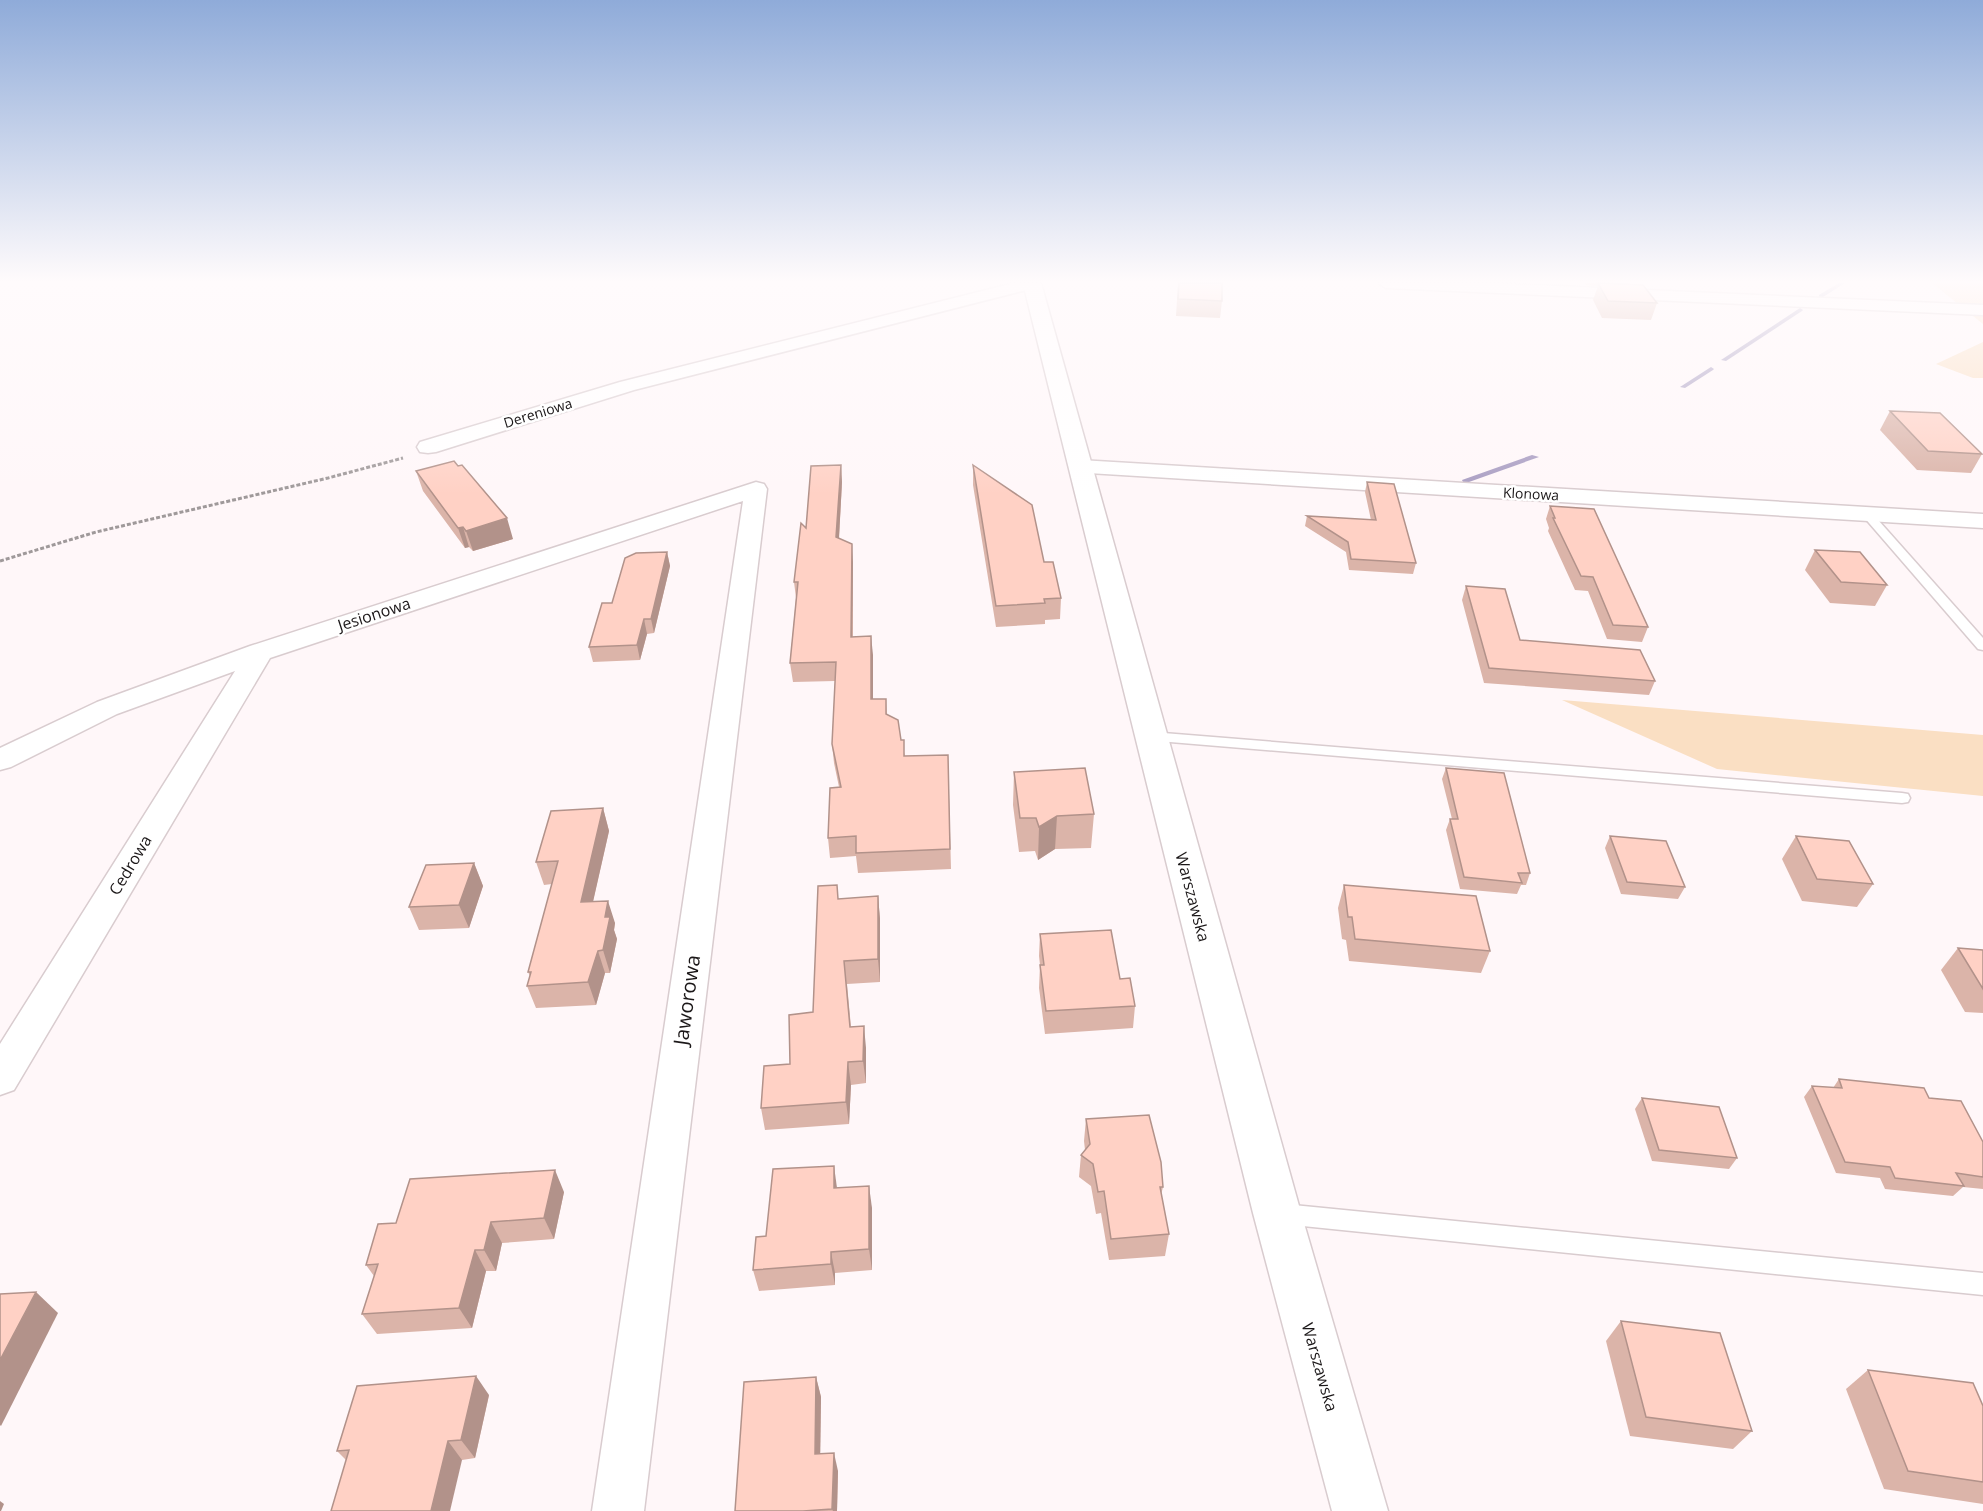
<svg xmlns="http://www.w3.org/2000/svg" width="1983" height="1511" font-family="'Open Sans',sans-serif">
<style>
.green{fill:#fadfc3}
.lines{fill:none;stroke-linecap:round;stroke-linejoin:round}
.stream{fill:#a99dc2;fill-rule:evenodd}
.lane-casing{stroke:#d9cccf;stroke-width:3}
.street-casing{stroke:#d9cccf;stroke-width:3}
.secondary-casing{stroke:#d9cccf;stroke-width:3}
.path{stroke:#9f999a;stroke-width:3;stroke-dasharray:4 2;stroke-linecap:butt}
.lane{fill:#fff;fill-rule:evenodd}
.street{fill:#fff;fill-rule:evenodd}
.secondary{fill:#fff;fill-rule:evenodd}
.wall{fill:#dbb4a9}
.shaded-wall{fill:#b2928a}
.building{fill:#ffd1c5;stroke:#b2928a;stroke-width:1.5}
.labels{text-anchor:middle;stroke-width:5;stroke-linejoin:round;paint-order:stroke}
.far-street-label{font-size:14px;fill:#1b1718;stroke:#fff}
.street-label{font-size:16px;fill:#1b1718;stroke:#fff}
.near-street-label{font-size:20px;fill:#1b1718;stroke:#fff}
</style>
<rect width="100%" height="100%" fill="#fff7f9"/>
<g class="green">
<polygon points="1932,283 1983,283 1983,324"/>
<polygon points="1983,342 1983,378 1973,378 1936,364"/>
<polygon points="1562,700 1983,735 1983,796 1717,769"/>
</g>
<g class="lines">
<g class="stream">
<polygon points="1839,283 1845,283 1823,297 1819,297 1819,295"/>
<polygon points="1800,308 1803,310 1802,311 1726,361 1721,360"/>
<polygon points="1711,367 1714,369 1713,370 1685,388 1680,387"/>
<polygon points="1532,455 1539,457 1469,482 1463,482 1462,480"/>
</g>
<g class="lane-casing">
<g id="lane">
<polygon points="1867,511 1871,512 1983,638 1983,650 1978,649 1863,516 1861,514"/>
<polygon points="1151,732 1902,793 1908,794 1910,798 1908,802 1902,803 1146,740 1144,737"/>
<polygon points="1283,1204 1983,1273 1983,1295 1283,1224 1275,1221 1272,1214 1275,1207"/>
</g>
</g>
<g class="street-casing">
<g id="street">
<polygon points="1014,283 1040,283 1038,287 634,390 436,452 428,453 420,452 417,447 420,442 620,382"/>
<polygon points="1378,283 1488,283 1983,305 1983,315 1386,288"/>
<polygon points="1080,460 1983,514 1983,528 1072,472 1069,467 1072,462"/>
<polygon points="756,482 764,484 767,489 644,1511 592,1511 743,501 270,658 14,1090 0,1095 0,1044 235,671 117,714 11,767 0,770 0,748 97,702 250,646"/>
</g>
</g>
<g class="secondary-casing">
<polygon id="secondary" points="1023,283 1041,283 1301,1213 1388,1511 1332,1511 1253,1213"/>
</g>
<polyline class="path" points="0,561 96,532 328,478 403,458"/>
<use href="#lane" class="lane"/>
<use href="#street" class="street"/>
<use href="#secondary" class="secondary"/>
</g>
<g class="wall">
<polygon points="1178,283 1222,283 1222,301 1220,318 1176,316"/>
<polygon points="1585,283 1629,283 1628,284 1657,303 1651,320 1602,318 1593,300 1598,286 1586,285"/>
<polygon points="1890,411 1982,454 1971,473 1917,470 1880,430"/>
<polygon points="841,465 842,482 839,539 853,562 853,637 873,655 873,699 886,699 887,715 901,740 905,756 948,755 951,869 858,873 856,856 830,858 828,838 839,787 834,763 832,744 835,681 793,682 790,663 796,598 794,582 806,528"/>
<polygon points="973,465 1044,562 1061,598 1060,619 1045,620 1045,624 996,627 973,485"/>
<polygon points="416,471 513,539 473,551 469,547 465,548 423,491"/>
<polygon points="1367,482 1416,563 1413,574 1349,570 1346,552 1305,526 1307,516 1371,520 1365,492"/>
<polygon points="1550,506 1648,627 1642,642 1607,639 1588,591 1575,590 1548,531 1549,528 1546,519"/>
<polygon points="1815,550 1887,585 1875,606 1830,603 1805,570"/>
<polygon points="667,552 670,566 654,633 647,634 640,660 593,662 589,647 612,603"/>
<polygon points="1466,586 1520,640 1655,681 1649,695 1484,683 1462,600"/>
<polygon points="1446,768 1530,873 1526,885 1521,885 1517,894 1460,889 1446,830 1450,819 1452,819 1442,779"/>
<polygon points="1014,772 1094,814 1091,848 1055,849 1038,860 1035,851 1019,852 1013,805"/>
<polygon points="603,808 609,831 593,901 615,923 614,930 617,939 610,973 605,973 596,1005 536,1008 527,986 530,976 528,972 552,884 544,885 536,862"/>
<polygon points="1610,836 1685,887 1678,899 1621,894 1605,848"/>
<polygon points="1796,836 1873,884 1857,907 1802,901 1782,859"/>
<polygon points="474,863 483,886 469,928 419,930 409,907"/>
<polygon points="1344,885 1490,951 1481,973 1349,961 1346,940 1342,939 1338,908"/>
<polygon points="878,896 880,919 880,982 847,984 851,1027 866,1048 866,1083 851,1085 849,1124 765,1130 761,1108 790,1064 813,1012 838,899"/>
<polygon points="1040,934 1120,979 1135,1006 1133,1028 1045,1034 1039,988 1040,965 1039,956"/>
<polygon points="1958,948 1983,950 1983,1013 1965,1012 1941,970"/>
<polygon points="1839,1079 1929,1098 1983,1142 1983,1189 1963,1187 1953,1196 1885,1189 1880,1178 1836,1173 1804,1097 1812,1086 1833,1088"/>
<polygon points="1642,1098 1737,1158 1729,1169 1652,1161 1635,1109"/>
<polygon points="1086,1119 1163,1187 1161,1195 1169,1234 1165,1256 1109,1260 1101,1213 1096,1214 1091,1186 1079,1177 1081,1155 1085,1150 1084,1141"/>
<polygon points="837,1188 872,1208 872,1270 835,1273 835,1285 759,1291 753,1270 766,1236"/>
<polygon points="564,1192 554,1239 502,1243 496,1271 486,1271 472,1328 377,1334 362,1314 374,1276 366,1265 396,1223"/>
<polygon points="1621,1321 1752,1431 1733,1449 1630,1436 1606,1341"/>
<polygon points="1868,1370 1983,1406 1983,1504 1884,1489 1846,1389"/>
<polygon points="816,1377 821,1397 820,1454 838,1471 837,1511 735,1511"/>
<polygon points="489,1395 475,1458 462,1460 346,1460 337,1451"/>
</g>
<g class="shaded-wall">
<polygon points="841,465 842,482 838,555 836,537"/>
<polygon points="507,518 513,539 473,551 466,531"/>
<polygon points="463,527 469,547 465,548 458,528"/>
<polygon points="852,544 853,562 852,656 851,637"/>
<polygon points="667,552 670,566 654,633 651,619"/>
<polygon points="644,619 647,634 640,660 637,645"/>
<polygon points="871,636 873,655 873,719 871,699"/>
<polygon points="603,808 609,831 588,924 581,902"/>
<polygon points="1057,816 1055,849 1038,860 1039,827"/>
<polygon points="474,863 483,886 469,928 459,905"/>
<polygon points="878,896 880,919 880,982 878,959"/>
<polygon points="608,901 615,923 614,930 617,939 610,973 603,950 605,917"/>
<polygon points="598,951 605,973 596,1005 588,982"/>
<polygon points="864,1026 866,1048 866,1083 863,1061"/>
<polygon points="848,1062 851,1085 849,1124 846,1102"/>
<polygon points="834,1166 837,1188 834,1188"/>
<polygon points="555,1170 564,1192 554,1239 544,1218"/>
<polygon points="869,1186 872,1208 872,1270 869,1249"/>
<polygon points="491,1222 502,1243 496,1271 484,1250"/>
<polygon points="475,1250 486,1271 472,1328 459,1308"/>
<polygon points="831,1252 835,1273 835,1285 831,1264"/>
<polygon points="36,1292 58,1313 1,1426 0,1425 0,1360"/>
<polygon points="476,1376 489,1395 475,1458 461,1440"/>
<polygon points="816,1377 821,1397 820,1473 815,1454"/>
<polygon points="448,1441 462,1460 450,1511 431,1511"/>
<polygon points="834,1453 838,1471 837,1511 833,1511 832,1509"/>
<polygon points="0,1501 4,1504 1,1511 0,1511"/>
</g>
<g class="building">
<polygon points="1179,283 1222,283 1222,301 1178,299"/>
<polygon points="1598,283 1643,285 1657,303 1608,301"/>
<polygon points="1890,411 1940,413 1982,454 1928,451"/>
<polygon points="454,461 458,466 462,465 507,518 466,531 463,527 458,528 416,471"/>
<polygon points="841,465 836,537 852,544 851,637 871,636 871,699 886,699 886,714 898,720 901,740 904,740 904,756 948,755 950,849 856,853 856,836 828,838 830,788 841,787 832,744 836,662 790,663 798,582 794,582 801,523 806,528 811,466"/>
<polygon points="973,465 1032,505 1044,562 1053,562 1061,598 1044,599 1045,603 996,606"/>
<polygon points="1367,482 1394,484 1416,563 1351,559 1348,542 1307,516 1376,520"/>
<polygon points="1550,506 1594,509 1648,627 1613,625 1593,577 1581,576 1553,518 1555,518"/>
<polygon points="1815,550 1860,552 1887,585 1841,582"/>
<polygon points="667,552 651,619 644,619 637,645 589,647 602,603 612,603 625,558 636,553"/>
<polygon points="1466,586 1505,589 1520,640 1640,650 1655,681 1489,668"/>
<polygon points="1085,768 1094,814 1057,816 1039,827 1036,818 1020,818 1014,772"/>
<polygon points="1446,768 1504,773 1530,873 1518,873 1522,883 1464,877 1450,819 1458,819"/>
<polygon points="603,808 581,902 608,901 605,917 610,917 603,950 598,951 588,982 527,986 531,972 528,972 558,861 536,862 551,811"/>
<polygon points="1610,836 1666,841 1685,887 1627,882"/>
<polygon points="1796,836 1849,841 1873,884 1817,879"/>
<polygon points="474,863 459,905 409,907 426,865"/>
<polygon points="837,885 838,899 878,896 878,959 844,961 850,1027 864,1026 863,1061 848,1062 846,1102 761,1108 764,1066 790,1064 789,1015 813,1012 818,886"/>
<polygon points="1344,885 1476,896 1490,951 1355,939 1352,917 1348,917"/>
<polygon points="1111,930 1120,979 1130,978 1135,1006 1046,1011 1040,965 1044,965 1040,934"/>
<polygon points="1958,948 1983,950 1983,989"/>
<polygon points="1839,1079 1924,1088 1929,1098 1961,1101 1983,1142 1983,1177 1956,1173 1964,1186 1895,1178 1890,1167 1845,1162 1812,1086 1842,1088"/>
<polygon points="1642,1098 1719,1107 1737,1158 1659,1150"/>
<polygon points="1149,1115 1161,1162 1163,1187 1160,1187 1169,1234 1111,1239 1104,1191 1098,1192 1093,1164 1081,1155 1090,1144 1086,1119"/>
<polygon points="834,1166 834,1188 869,1186 869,1249 831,1252 831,1264 753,1270 756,1237 766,1236 773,1169"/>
<polygon points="555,1170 544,1218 491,1222 484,1250 475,1250 459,1308 362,1314 378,1264 366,1265 378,1224 396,1223 410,1179"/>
<polygon points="36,1292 0,1360 0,1294"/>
<polygon points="1621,1321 1720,1333 1752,1431 1646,1417"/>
<polygon points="1868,1370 1973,1383 1983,1406 1983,1482 1908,1471"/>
<polygon points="476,1376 461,1440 448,1441 431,1511 331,1511 349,1450 337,1451 357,1386"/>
<polygon points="816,1377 815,1454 834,1453 832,1509 803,1511 735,1511 744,1382"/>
</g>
<linearGradient id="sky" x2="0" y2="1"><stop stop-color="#8fabd9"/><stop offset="0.57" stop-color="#fffbfc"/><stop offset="1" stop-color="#fffbfc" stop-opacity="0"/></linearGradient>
<rect width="1983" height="494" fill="url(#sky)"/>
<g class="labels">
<g class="far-street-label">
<text transform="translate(538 413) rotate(-17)" y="5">Dereniowa</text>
<text transform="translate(1531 494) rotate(3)" y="5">Klonowa</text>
</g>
<g class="street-label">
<text transform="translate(374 614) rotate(-18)" y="6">Jesionowa</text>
<text transform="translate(130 865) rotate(-59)" y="6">Cedrowa</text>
<text transform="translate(1193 897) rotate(75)" y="6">Warszawska</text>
<text transform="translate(1320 1367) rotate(74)" y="6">Warszawska</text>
</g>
<g class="near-street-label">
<text transform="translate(687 1000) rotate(-82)" y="7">Jaworowa</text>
</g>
</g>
</svg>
